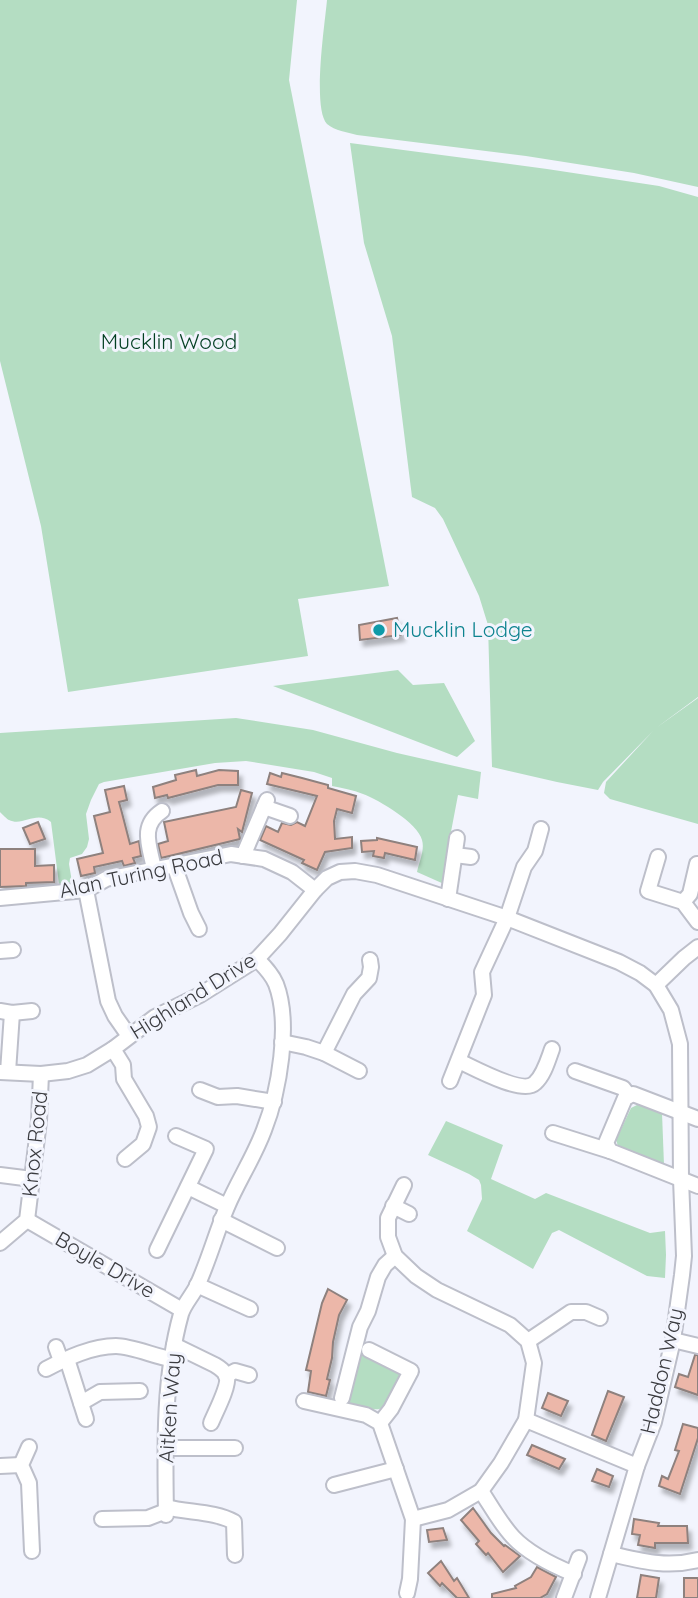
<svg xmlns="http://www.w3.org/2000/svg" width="698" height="1598" font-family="Quicksand,sans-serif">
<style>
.green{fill:#b4ddc2}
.building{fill:#ecb7a9;stroke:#8e817e;stroke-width:2;filter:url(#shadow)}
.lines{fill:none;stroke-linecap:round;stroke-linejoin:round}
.minor-casing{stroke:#bdbfca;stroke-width:18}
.minor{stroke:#fff;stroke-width:14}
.culture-dot{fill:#0f9aa8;stroke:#f2f4fd;stroke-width:2.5}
.labels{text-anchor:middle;stroke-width:6;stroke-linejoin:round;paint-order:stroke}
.park-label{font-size:21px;fill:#023f22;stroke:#f2f4fd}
.culture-label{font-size:21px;fill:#0d838f;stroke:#f2f4fd;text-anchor:start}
.street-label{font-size:21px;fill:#3b3c40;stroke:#f2f4fd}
</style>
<defs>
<filter id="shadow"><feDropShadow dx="3.5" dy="6" stdDeviation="2" flood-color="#0004"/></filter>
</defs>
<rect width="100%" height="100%" fill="#f2f4fd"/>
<g class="green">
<polygon points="0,0 297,0 289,80 389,586 298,599 308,656 68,692 41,526 0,361"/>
<path d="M327 0H698V187L634 173 526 156 357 135C347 132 335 131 327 124 312 108 325 23 327 0Z"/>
<polygon points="350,143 547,169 659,186 698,197 698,697 656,728 698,698 698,824 610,799 604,793 606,782 653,731 603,782 598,790 557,782 492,767 488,625 479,596 443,519 435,508 412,497 392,336 364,243"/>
<polygon points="398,670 413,685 444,683 475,741 457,757 273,686"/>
<path d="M236 718 313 730 397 753 481 772 478 799 458 795 450 837 444 884 417 872C419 862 425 850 422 840 418 823 379 800 363 794 353 790 342 788 332 786V778L314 772 246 761 215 763 104 782 99 784 91 800 86 814 89 839 87 847 82 854 70 858 69 864 72 882 59 884 51 822C36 810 23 827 9 820 8 820 1 813 0 812V733Z"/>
<polygon points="639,1104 662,1113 664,1165 619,1149 616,1140 631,1108"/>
<polygon points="446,1121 503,1145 491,1179 535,1199 546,1193 650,1233 665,1231 666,1255 665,1278 647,1276 559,1230 552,1233 533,1269 467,1231 482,1199 481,1185 479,1180 469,1174 428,1155"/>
<path d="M361 1353 399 1370 400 1375C383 1414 389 1414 347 1403Z"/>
</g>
<g class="building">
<polygon points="397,618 401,635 360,640 359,625"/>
<polygon points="196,770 197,776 219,770 238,771 238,785 218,785 168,798 167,795 155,798 153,787 176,780 175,775"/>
<polygon points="270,773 281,777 282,773 302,778 328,785 328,788 356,796 352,813 337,809 334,821 335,839 352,837 352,848 325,852 317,870 302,863 304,860 260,840 266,826 278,832 282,823 291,825 297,822 305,826 317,796 267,784"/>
<polygon points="124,786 127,800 119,802 122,813 130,844 139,841 141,856 133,858 135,863 124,866 122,861 94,867 95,873 81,876 77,859 103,853 94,816 110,812 105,790"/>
<polygon points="241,790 252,793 242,832 238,829 240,839 161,858 158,844 168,841 164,822 236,807"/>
<polygon points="38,822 45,839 30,844 23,828"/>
<polygon points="377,838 417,847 415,860 385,853 384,858 373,856 374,851 362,852 361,841 377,840"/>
<polygon points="0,849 35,849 35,866 54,865 54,882 26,883 26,886 0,887"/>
<polygon points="328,1289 347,1300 339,1315 333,1342 332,1358 327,1379 330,1380 326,1396 308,1392 311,1371 306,1370 322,1303"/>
<polygon points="695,1355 698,1355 698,1395 675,1387 679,1374 688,1377"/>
<polygon points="608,1391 624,1397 606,1441 592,1435"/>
<polygon points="548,1393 568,1401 561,1416 542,1408"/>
<polygon points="683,1424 698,1428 698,1438 680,1494 659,1486 662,1476 668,1479 679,1451 675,1450"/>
<polygon points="532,1445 565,1459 559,1469 527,1455"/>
<polygon points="597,1469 613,1476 609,1487 592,1481"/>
<polygon points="473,1508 491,1533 504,1546 505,1545 520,1556 503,1572 488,1553 486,1555 476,1544 479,1541 461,1520"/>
<polygon points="634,1519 659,1523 658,1526 687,1526 688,1543 655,1543 655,1548 638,1545 640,1535 632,1534"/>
<polygon points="443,1528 447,1540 429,1542 427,1530"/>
<polygon points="441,1561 454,1581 457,1578 469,1598 457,1598 442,1583 440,1586 428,1573"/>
<polygon points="537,1567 556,1577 547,1594 540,1598 492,1598 492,1594 516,1588 515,1586 531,1577"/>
<polygon points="641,1575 659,1578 656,1598 637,1598"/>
<rect x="684" y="1578" width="14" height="20"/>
</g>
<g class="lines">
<g class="minor-casing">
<g id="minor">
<polyline points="264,807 290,816"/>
<polyline points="455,855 471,857"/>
<polyline points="243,856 267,800"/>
<polyline points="658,857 648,891 683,902 698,922"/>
<polyline points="174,865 191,913 199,929"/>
<path d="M154 869C150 847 139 826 162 811"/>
<polyline points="86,890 108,1001 115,1016 129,1036"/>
<polyline points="0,898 86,890 106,879 231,854 264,859 292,872 315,890"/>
<polyline points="448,899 457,838"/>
<polyline points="683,902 690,894 697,864"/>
<polyline points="0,951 13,950"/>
<polyline points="656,985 684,958 698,947"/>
<polyline points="0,1011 12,1013 32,1011"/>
<polyline points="282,1042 306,1047 324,1053 359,1071"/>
<polyline points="113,1049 123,1065 124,1079 146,1116 149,1127 143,1144 125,1159"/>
<polyline points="324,1053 354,994 369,978 371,967 370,960"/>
<path d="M459 1061C474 1068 523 1095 535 1083 544 1075 548 1060 552 1049"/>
<polyline points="575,1071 623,1088 629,1096"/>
<polyline points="0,1072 41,1074 68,1071 87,1065 113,1049 155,1017 200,995 257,959 280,934 315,890 327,878 340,872 355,871 377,875 507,918 619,962 640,973 656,985 671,1010 680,1044 681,1179 684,1256 682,1275 673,1340 654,1422 637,1466 598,1598"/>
<polyline points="8,1072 12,1013"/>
<polyline points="450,1081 484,995 482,972 507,918 524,867 535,851 541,829"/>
<polyline points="200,1090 218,1097 237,1096 274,1102"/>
<polyline points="698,1119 633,1094 625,1098 606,1143 610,1151 698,1186"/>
<polyline points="553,1133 610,1151"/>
<polyline points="0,1175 32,1179"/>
<polyline points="404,1185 388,1218 388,1237 395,1256 416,1276 437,1290 510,1325 528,1341 534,1363 526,1420 501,1463 481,1491 448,1510 413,1519"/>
<polyline points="188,1187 227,1206"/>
<polyline points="393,1206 409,1214"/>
<polyline points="27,1220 182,1310"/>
<polyline points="221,1220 277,1248"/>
<polyline points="0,1243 27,1220 39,1121 41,1074"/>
<polyline points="157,1250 206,1149 176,1136"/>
<polyline points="197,1285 250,1309"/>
<polyline points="673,1340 698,1346"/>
<polyline points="528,1341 571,1312 586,1312 600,1318"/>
<path d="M174 1345 215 1365C220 1368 225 1371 227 1377 229 1387 215 1413 211 1423"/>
<polyline points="56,1347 61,1361"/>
<polyline points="369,1350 411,1371 391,1409 380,1423"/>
<polyline points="67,1359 86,1419"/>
<path d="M46 1369C67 1358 92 1346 116 1346 131 1346 154 1356 170 1359"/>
<polyline points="226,1376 235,1371 249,1375"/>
<polyline points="342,1398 360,1327 368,1311 378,1277 385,1265 395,1256"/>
<polyline points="304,1401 366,1415 380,1423 413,1519 410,1579 407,1593"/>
<polyline points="81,1403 100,1392 140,1391"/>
<polyline points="526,1420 637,1466"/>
<polyline points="29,1447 21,1465 29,1483 32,1551"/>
<polyline points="167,1448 235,1448"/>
<polyline points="0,1466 21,1465"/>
<polyline points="334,1485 396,1469"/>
<path d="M481 1491C491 1506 500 1523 513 1537 529 1554 552 1565 574 1574"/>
<path d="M166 1507C188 1513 214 1511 234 1522L235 1555"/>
<path d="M166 1515C165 1448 163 1379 181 1314 184 1304 192 1296 197 1286 209 1260 216 1233 227 1207 238 1181 254 1157 264 1130 279 1092 291 1023 276 984 272 974 264 966 257 959"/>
<polyline points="102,1519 148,1518 166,1511"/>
<path d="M611 1554C642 1561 666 1568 698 1560"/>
<polyline points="564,1598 579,1558"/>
</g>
</g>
<use href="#minor" class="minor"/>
</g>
<circle class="culture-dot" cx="379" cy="630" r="7"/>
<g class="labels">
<g class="park-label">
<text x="169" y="349">Mucklin Wood</text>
</g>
<g class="culture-label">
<text x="393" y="637">Mucklin Lodge</text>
</g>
<g class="street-label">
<text transform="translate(141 874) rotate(-12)" y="7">Alan Turing Road</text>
<text transform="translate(193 996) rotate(-32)" y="7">Highland Drive</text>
<text transform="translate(35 1144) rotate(-84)" y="7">Knox Road</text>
<text transform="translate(105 1265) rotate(30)" y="7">Boyle Drive</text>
<text transform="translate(662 1371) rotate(-77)" y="7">Haddon Way</text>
<text transform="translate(170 1408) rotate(-86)" y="7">Aitken Way</text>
</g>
</g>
</svg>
